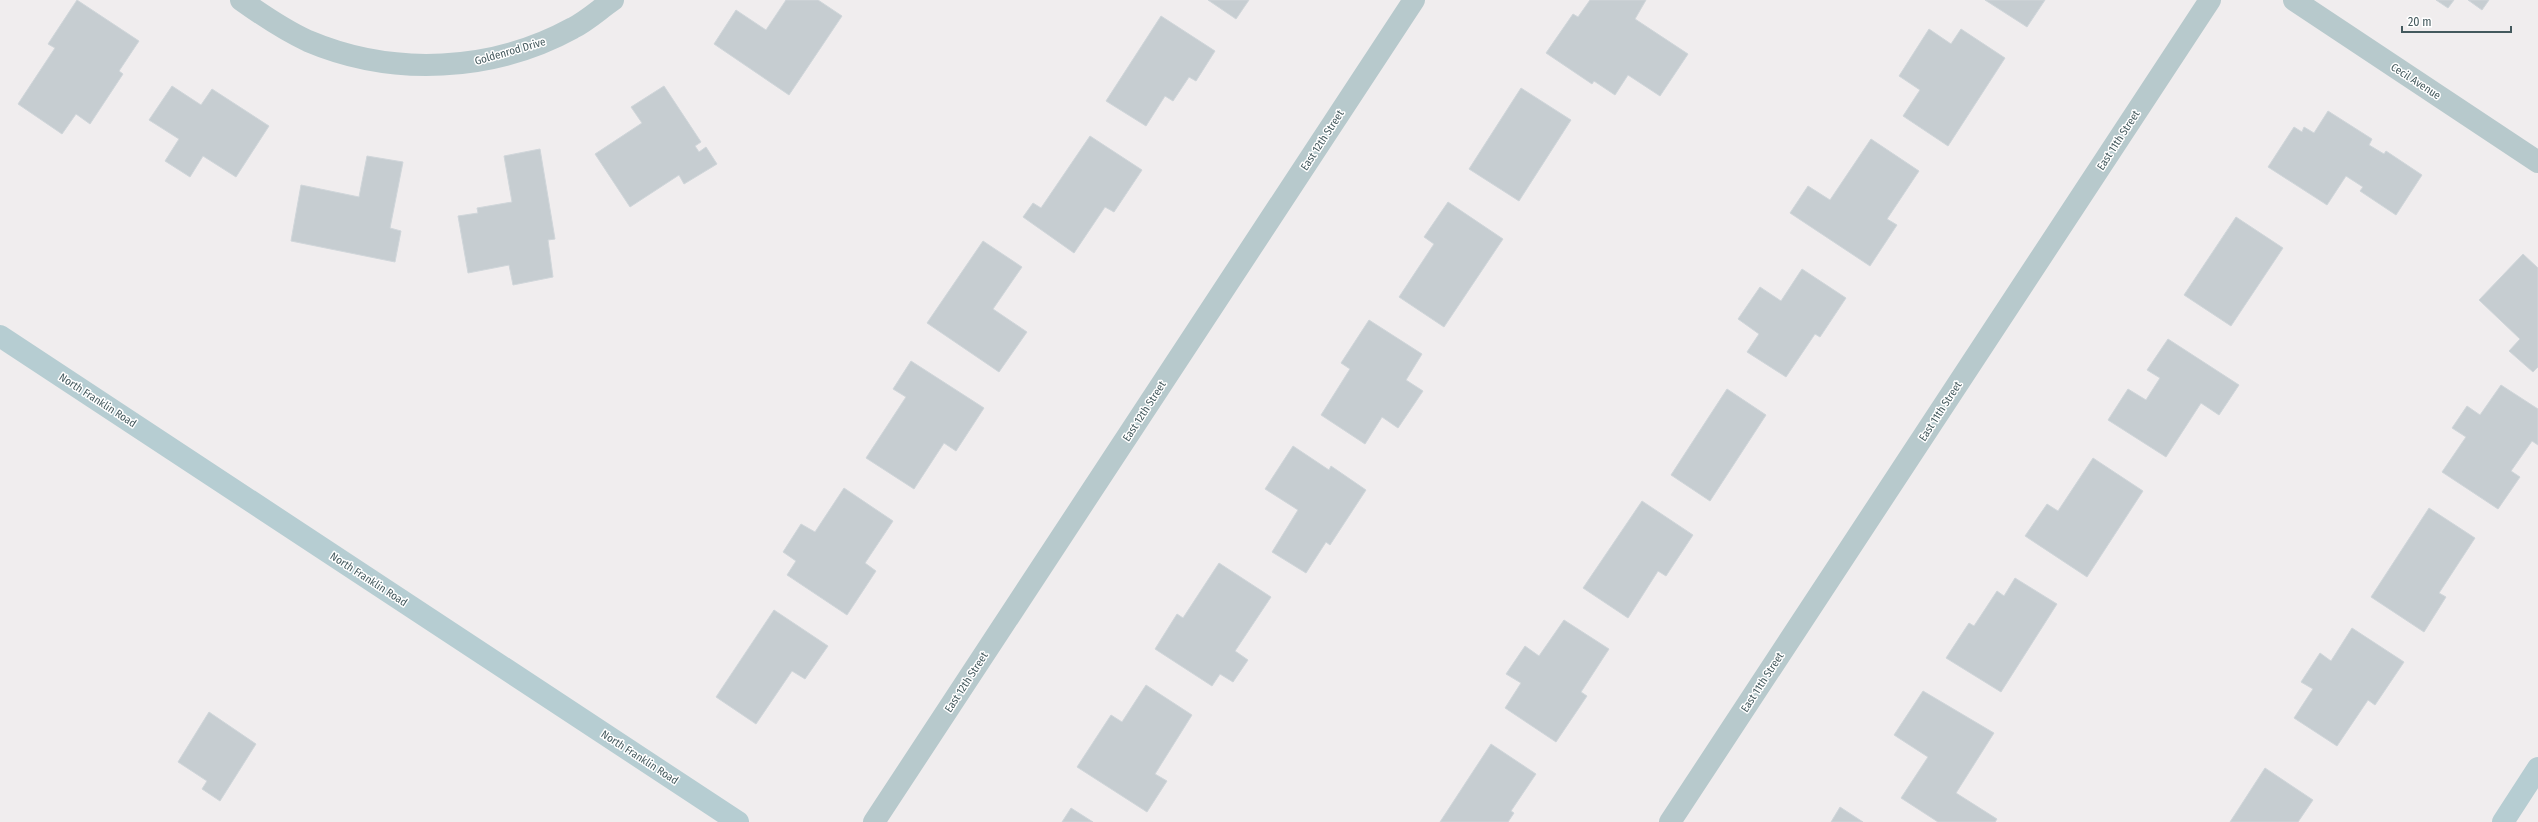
<svg xmlns="http://www.w3.org/2000/svg" width="2538" height="822" font-family="'Fira Sans Condensed',sans-serif">
<style>
.building{fill:#c6cdd1;stroke:#d0d6da}
.lines{fill:none;stroke-linecap:round;stroke-linejoin:round}
.street{stroke:#b7c9cc;stroke-width:22}
.secondary{stroke:#b6cdd2;stroke-width:22}
.labels{text-anchor:middle;stroke-width:3;stroke-linejoin:round;paint-order:stroke}
.street-label{font-size:11px;fill:#44595d;stroke:#fff}
</style>
<rect width="100%" height="100%" fill="#f0edee"/>
<g class="building">
<polygon points="77,0 139,41 119,71 123,74 90,124 76,114 62,134 18,104 55,48 48,44"/>
<polygon points="786,0 818,0 842,16 789,95 714,44 736,10 766,30"/>
<polygon points="1208,0 1249,0 1236,19"/>
<polygon points="1590,0 1646,0 1635,19 1688,54 1660,96 1628,75 1615,95 1594,81 1592,84 1546,53 1573,14 1578,17"/>
<polygon points="1985,0 2045,0 2027,27"/>
<polygon points="2436,0 2454,0 2448,8"/>
<polygon points="2468,0 2489,0 2482,10"/>
<polygon points="1161,16 1215,51 1196,81 1189,77 1173,101 1165,96 1146,126 1106,101"/>
<polygon points="1929,29 1951,44 1961,29 2005,58 1948,146 1903,116 1920,90 1899,76"/>
<polygon points="172,86 201,105 212,89 269,126 236,177 203,156 190,177 165,161 179,139 149,120"/>
<polygon points="664,86 701,142 695,146 699,152 706,147 717,164 684,184 679,175 630,207 595,154 642,123 631,107"/>
<polygon points="1521,88 1571,120 1519,201 1469,169"/>
<polygon points="2328,111 2372,139 2369,145 2384,154 2386,151 2422,175 2396,215 2360,191 2363,187 2346,176 2327,205 2268,167 2294,127 2302,132 2304,127 2314,133"/>
<polygon points="1090,136 1142,170 1114,212 1105,207 1074,253 1023,217 1033,203 1041,208"/>
<polygon points="1871,139 1919,171 1887,219 1897,225 1870,266 1790,213 1808,186 1830,200"/>
<polygon points="540,149 555,239 548,240 553,277 513,285 509,265 468,273 458,216 478,213 477,208 512,202 504,156"/>
<polygon points="367,156 403,162 390,228 401,231 395,262 291,241 301,185 359,197"/>
<polygon points="1448,202 1503,239 1444,327 1399,297 1434,244 1424,237"/>
<polygon points="2236,217 2283,248 2231,326 2184,295"/>
<polygon points="983,241 1022,267 993,309 1027,332 999,372 927,323"/>
<polygon points="2523,254 2538,268 2538,367 2533,372 2509,351 2520,339 2479,300"/>
<polygon points="1802,269 1846,298 1820,337 1815,334 1786,377 1747,352 1759,334 1738,319 1760,287 1781,301"/>
<polygon points="1369,320 1422,354 1406,380 1423,391 1398,428 1382,417 1365,444 1321,415 1350,369 1341,363"/>
<polygon points="2168,339 2239,385 2219,415 2201,403 2166,457 2108,420 2128,389 2146,400 2160,378 2147,370"/>
<polygon points="911,361 984,408 956,451 944,443 914,489 866,458 906,397 893,389"/>
<polygon points="2501,385 2538,409 2538,445 2532,441 2511,471 2520,477 2498,509 2442,472 2466,437 2452,428 2467,406 2480,415"/>
<polygon points="1727,389 1766,415 1710,501 1671,475"/>
<polygon points="1293,446 1329,470 1331,466 1366,490 1330,545 1326,542 1306,573 1272,552 1298,510 1265,489"/>
<polygon points="2093,458 2143,491 2087,577 2025,536 2047,504 2058,511"/>
<polygon points="844,488 893,521 865,563 876,571 847,615 787,575 796,561 783,552 801,524 815,532"/>
<polygon points="1642,501 1693,535 1666,576 1658,571 1628,618 1583,588"/>
<polygon points="2429,508 2475,538 2439,593 2446,597 2424,632 2371,597"/>
<polygon points="1219,563 1271,597 1235,651 1248,660 1233,682 1220,674 1212,686 1155,649 1177,614 1183,618"/>
<polygon points="2015,578 2057,604 2001,692 1946,658 1969,623 1974,626 1997,591 2004,596"/>
<polygon points="774,610 828,646 805,679 792,671 756,724 716,697"/>
<polygon points="1564,620 1609,649 1581,692 1587,696 1556,742 1505,708 1521,683 1506,674 1525,646 1539,656"/>
<polygon points="2352,628 2404,662 2375,705 2368,700 2337,746 2294,718 2313,689 2301,682 2320,653 2331,661"/>
<polygon points="1146,685 1192,715 1155,774 1167,781 1147,812 1077,767 1111,715 1122,722"/>
<polygon points="1923,691 1994,733 1956,793 1997,819 1995,822 1938,822 1901,798 1928,757 1894,735"/>
<polygon points="209,712 256,744 220,801 202,789 207,781 178,762"/>
<polygon points="1491,744 1536,774 1511,811 1514,813 1508,822 1440,822"/>
<polygon points="2265,768 2313,800 2298,822 2230,822"/>
<polygon points="1840,807 1863,822 1831,822"/>
<polygon points="1071,808 1093,822 1062,822"/>
</g>
<g class="lines">
<g class="street">
<path d="M241 0C262 15 284 30 308 41 393 77 493 72 573 28 587 21 600 9 613 0"/>
<polyline points="2294,0 2538,162"/>
<polyline points="874,822 1414,0"/>
<polyline points="1670,822 2210,0"/>
</g>
<g class="secondary">
<polyline points="0,336 738,822"/>
<polyline points="2503,822 2538,768"/>
</g>
</g>
<g class="labels">
<g class="street-label">
<text transform="translate(510 51) rotate(-16)" y="4">Goldenrod Drive</text>
<text transform="translate(2416 81) rotate(33)" y="4">Cecil Avenue</text>
<text transform="translate(1322 140) rotate(-57)" y="4">East 12th Street</text>
<text transform="translate(2118 140) rotate(-57)" y="4">East 11th Street</text>
<text transform="translate(98 400) rotate(33)" y="4">North Franklin Road</text>
<text transform="translate(1144 411) rotate(-57)" y="4">East 12th Street</text>
<text transform="translate(1940 411) rotate(-57)" y="4">East 11th Street</text>
<text transform="translate(369 579) rotate(33)" y="4">North Franklin Road</text>
<text transform="translate(966 682) rotate(-57)" y="4">East 12th Street</text>
<text transform="translate(1762 682) rotate(-57)" y="4">East 11th Street</text>
<text transform="translate(640 757) rotate(33)" y="4">North Franklin Road</text>
</g>
</g>
<path d="M2402 26v6h109v-6" fill="none" stroke="#44595d" stroke-width="2"/>
<text x="2408" y="26" font-size="12" fill="#44595d" stroke="#ffffff" stroke-width="3" paint-order="stroke">20 m</text>
</svg>
